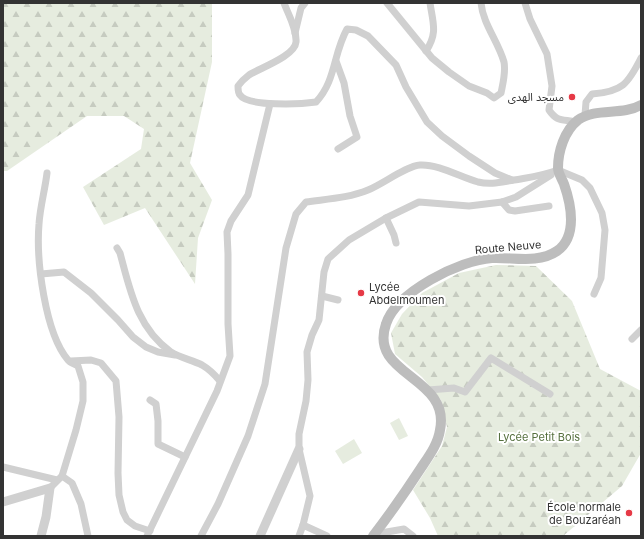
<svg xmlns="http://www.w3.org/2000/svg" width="644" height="539" font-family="Inter,'Noto Sans Arabic',sans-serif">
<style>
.forest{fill:url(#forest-firs)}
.pitch{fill:#e6ecdf}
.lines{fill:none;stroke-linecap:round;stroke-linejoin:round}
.minor{stroke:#d0d0d0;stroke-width:7}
.tertiary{stroke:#d0d0d0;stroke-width:9}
.secondary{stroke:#bdbdbd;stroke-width:10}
.poi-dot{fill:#e63946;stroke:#fff;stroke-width:1.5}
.labels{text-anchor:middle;stroke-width:4;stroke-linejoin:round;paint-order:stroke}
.poi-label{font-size:11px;fill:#333;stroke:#fff;text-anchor:end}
.street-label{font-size:11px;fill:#333;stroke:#fff}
.park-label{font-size:11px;fill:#56703f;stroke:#fff}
</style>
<defs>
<pattern id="forest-firs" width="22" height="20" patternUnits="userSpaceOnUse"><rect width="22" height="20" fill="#e6ecdf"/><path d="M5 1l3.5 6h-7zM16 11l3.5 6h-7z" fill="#c6cbc0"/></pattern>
</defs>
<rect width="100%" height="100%" fill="#fff"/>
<g class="forest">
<polygon points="3,3 212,3 212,62 190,163 212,200 198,238 195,284 145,208 104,225 83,187 141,149 144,129 124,116 87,116 7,171 3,171"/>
<polygon points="496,265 536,266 572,301 600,369 641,391 641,453 622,486 563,536 438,536 430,518 413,490 442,446 447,427 441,400 422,377 395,354 391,333 402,314 422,293 459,273"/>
</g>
<g class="pitch">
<polygon points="399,418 408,436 399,440 390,423"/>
<polygon points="354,439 362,453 343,464 335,451"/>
</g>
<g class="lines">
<g class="minor">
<path d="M284 3C288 14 297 29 296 42 295 56 260 68 249 75 245 78 241 82 238 86 238 88 238 93 240 95 248 107 302 104 316 102 336 81 333 54 347 29L356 30 368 36 396 65 406 87 427 122 442 136 469 156 495 173 512 180"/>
<path d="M387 3 432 58 449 72 469 86 487 93 494 98 501 93C503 83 506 72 504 62 498 41 483 24 481 3"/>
<path d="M525 3 530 19 547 54 552 86 549 110C557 122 562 119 576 122"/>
<polyline points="295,33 301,8 305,3"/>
<path d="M426 51C438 33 433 23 430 3"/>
<polyline points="336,61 344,83 350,116 357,137 338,149"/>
<path d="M585 115 586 102 592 94C622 92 628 84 641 58"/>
<path d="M47 173C45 190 40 207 39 224 36 260 45 333 68 360 70 363 75 364 78 366L83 382V401L76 430 62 476 50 488"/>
<polyline points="502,202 509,210 515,211 549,206"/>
<polyline points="386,218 394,235 396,243"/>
<path d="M117 248 120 253C130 290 137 328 171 352 181 358 192 360 202 365 209 369 215 375 220 381"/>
<polyline points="41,274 64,272 91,293 118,320 133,337 146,347 158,352 175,355"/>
<polyline points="322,296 338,300"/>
<polyline points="632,339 641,330"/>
<polyline points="71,361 91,360 101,363 116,381 119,417 118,473 119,495 123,512 127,520 135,526 150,531"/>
<polyline points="428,390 454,388 465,392 491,358 550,394"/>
<polyline points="150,400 156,404 158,421 158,444 185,457"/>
<polyline points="3,467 57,480"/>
<polyline points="62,476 72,483 81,504 88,536"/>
<polyline points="303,525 327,536"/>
<polyline points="375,534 404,529 413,536"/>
<polyline points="147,536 217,391 230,356 228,324 228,254 227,232 231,221 248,195 270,104"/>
<path d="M201 536 218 504 248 436 265 384 286 248 296 214 306 202C327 199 349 198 368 190 383 184 406 166 420 165 439 164 460 177 478 182 491 185 501 182 514 180 531 177 542 176 558 170L582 180 590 188 602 213 605 230 601 278 594 294"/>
<polyline points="299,536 303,525 310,496 299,449 299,434 306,401 308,380 307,352 312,335 319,320 324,272 328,259 349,240 386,218 419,202 469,206 502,202 516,197 551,175"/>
</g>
<g class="tertiary">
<polyline points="3,502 50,488 46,517 41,536"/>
<polyline points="260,536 299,449"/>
</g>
<path class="secondary" d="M373 536C390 514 406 491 421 468 429 456 438 444 440 430 451 376 368 376 386 324 396 292 460 260 492 258 513 257 538 264 557 251 578 236 571 204 564 184 562 179 558 173 558 168 558 152 564 131 578 120 596 107 622 116 641 105"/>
</g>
<g class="poi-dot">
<circle cx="572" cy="97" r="4"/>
<circle cx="361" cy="293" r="4"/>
<circle cx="629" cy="513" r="4"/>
</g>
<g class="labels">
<g class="poi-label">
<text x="564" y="101">مسجد الهدى</text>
<text x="369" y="291" text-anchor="start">Lycée<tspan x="369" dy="13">Abdelmoumen</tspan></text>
<text x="621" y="511">École normale<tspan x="621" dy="13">de Bouzaréah</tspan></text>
</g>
<g class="street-label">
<text transform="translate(508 247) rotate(-5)" y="4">Route Neuve</text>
</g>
<g class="park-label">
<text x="539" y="441">Lycée Petit Bois</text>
</g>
</g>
<rect width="644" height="539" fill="none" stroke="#333333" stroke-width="8"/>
</svg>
